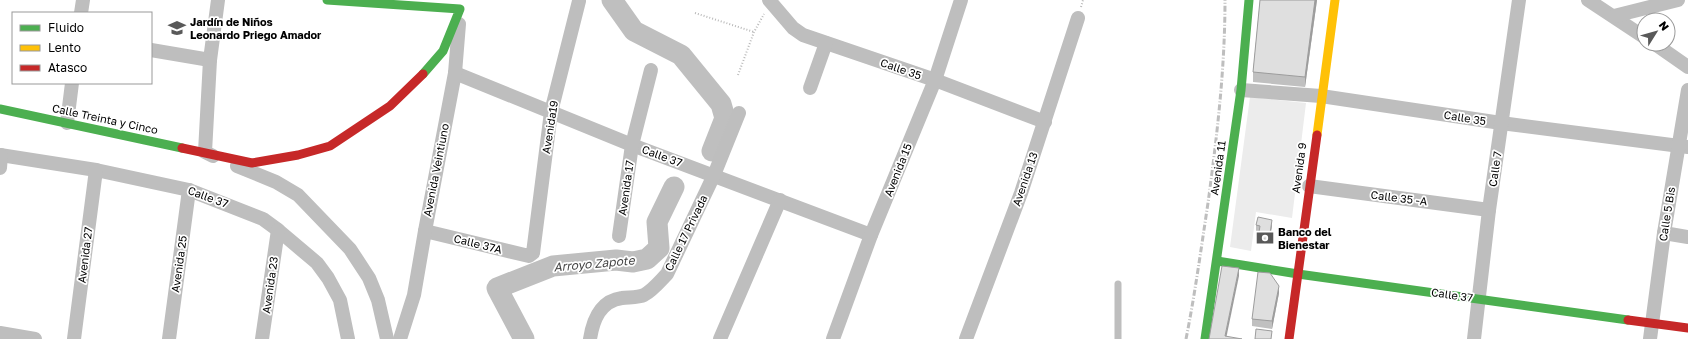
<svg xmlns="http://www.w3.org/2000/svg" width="1688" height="339" font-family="'Golos Text',sans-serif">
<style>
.green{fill:#ececec}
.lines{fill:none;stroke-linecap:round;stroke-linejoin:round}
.river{stroke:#bfbfbf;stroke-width:21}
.path{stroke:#b9b9b9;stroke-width:2;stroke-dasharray:1 2;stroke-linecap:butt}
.lane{stroke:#bebebe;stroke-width:7}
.street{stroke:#bebebe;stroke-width:14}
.fast{stroke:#4caf50;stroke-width:9}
.slow{stroke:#ffc107;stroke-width:9}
.jam{stroke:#c62828;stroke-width:9}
.rail{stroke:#bebebe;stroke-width:3;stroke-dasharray:6 2 1 2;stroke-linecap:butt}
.wall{fill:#c0c0c0}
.shaded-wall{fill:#9c9c9c}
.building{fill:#dfdfdf;stroke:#9c9c9c}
.labels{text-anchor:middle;stroke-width:3.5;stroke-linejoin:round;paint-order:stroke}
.poi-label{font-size:11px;font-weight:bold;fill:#000;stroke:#fff;text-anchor:start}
.street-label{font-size:11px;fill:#000;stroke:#fff}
.water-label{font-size:12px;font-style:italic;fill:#444;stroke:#fff}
</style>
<rect width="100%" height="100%" fill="#fff"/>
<polygon class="green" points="1250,97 1306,103 1292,218 1256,212 1251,251 1230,247"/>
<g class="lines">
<g class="river">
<polyline points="612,0 634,31 681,55 721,104 725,118 712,151"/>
<polyline points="524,339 497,288 553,266 616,260 633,262 647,259 659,248 657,222 674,187"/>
</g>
<g class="path">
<polyline points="1081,7 1083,0"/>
<polyline points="695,13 754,32"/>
<polyline points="738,75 754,32 764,14"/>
</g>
<polyline class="lane" points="1118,284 1118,339"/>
<g class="street">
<polyline points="769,0 793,28 803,35 935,80 1045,122"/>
<polyline points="1588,0 1644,37"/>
<polyline points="81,13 83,0"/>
<polyline points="1614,16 1678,0"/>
<polyline points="1655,44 1688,67"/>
<polyline points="151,50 210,60"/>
<polyline points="455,73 632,145 871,235"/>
<polyline points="810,88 826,43"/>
<polyline points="1241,90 1321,96 1501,123 1688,147"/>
<polyline points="67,123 72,83"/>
<polyline points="0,155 96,170 189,190 263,219 278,230 317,263 328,278 340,300 348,339"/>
<polyline points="213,156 205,152 210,60 218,0"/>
<polyline points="237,166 276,182 298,195 350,249 369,278 378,300 387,339"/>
<polyline points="0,168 1,155"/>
<polyline points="1309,186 1489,210"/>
<polyline points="425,231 529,256 533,253 551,112 579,1"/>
<polyline points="1664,233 1688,237"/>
<polyline points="619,236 632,145 651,70"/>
<polyline points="0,333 35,339"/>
<polyline points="74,339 96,170"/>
<polyline points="169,339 189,190"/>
<polyline points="262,339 278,230"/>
<polyline points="400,339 414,295 425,231 455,73 459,24"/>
<path d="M590 339C593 320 600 301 622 298 628 297 638 298 644 295 653 290 660 281 667 274L714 175 739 113"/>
<polyline points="720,339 780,200"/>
<polyline points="833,339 871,235 935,80 961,0"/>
<polyline points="966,339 1021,193 1078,18"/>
<polyline points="1474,339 1489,210 1519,0"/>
<polyline points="1650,339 1664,233 1688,90"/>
</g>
<g class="fast">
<polyline points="327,0 460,9 443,51 423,74"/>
<polyline points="0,109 182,148"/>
<polyline points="1217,261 1298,274 1628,320"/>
<polyline points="1205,339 1241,90 1249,0"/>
</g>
<polyline class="slow" points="1317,135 1335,0"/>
<g class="jam">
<polyline points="182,148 252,163 298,155 330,146 390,106 423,74"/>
<polyline points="1628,320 1688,328"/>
<polyline points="1289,339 1317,135"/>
</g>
<path class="rail" d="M1186 339C1195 294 1201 249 1208 203 1217 136 1225 69 1225 0"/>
</g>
<g class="wall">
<polygon points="1260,0 1317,0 1305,87 1253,82 1253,72"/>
<polygon points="1256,225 1272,225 1269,245 1258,244 1258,238 1259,231 1256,231"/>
<polygon points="1279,293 1272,329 1252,326 1252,319"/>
</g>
<g class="shaded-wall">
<polygon points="1315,0 1317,0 1305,87 1305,77"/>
<polygon points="1272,220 1272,225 1269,245 1269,240"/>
<polygon points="1239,268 1239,276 1226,339 1225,336"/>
<polygon points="1279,286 1279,293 1272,329 1272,321"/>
</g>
<g class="building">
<polygon points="1260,0 1315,0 1305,77 1253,72"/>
<polygon points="1258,217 1272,220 1269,240 1258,238 1260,226 1256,225"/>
<polygon points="1222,266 1239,268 1225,336 1242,339 1209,339"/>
<polygon points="1258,272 1270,273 1279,286 1272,321 1252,319"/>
<polygon points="1256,329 1272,331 1271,339 1255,339"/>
</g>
<defs>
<g id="school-bare" transform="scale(1.38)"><path d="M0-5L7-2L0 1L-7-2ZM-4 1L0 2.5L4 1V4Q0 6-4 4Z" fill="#595959" stroke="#fff" stroke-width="2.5" paint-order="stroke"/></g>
<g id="bank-bare" transform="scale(1.38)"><path d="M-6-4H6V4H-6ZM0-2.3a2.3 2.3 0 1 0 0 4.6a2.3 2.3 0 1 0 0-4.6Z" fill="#595959" stroke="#fff" stroke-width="2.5" paint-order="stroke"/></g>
</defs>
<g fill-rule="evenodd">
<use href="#school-bare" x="177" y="28"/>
<use href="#bank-bare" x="1265" y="238"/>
</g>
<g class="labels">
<g class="poi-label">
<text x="190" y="26">Jardín de Niños<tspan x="190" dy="13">Leonardo Priego Amador</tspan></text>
<text x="1278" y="236">Banco del<tspan x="1278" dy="13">Bienestar</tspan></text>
</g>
<g class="street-label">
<text transform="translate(901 69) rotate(19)" y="4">Calle 35</text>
<text transform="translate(1465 118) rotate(9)" y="4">Calle 35</text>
<text transform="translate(105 119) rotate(12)" y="4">Calle Treinta y Cinco</text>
<text transform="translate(550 127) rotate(-81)" y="4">Avenida19</text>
<text transform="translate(662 156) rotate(20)" y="4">Calle 37</text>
<text transform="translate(1218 168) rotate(-82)" y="4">Avenida 11</text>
<text transform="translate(1299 168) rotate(-82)" y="4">Avenida 9</text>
<text transform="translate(1495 169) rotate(-82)" y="4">Calle 7</text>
<text transform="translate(436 170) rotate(-79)" y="4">Avenida Veintiuno</text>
<text transform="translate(898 170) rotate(-68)" y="4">Avenida 15</text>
<text transform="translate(1025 179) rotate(-71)" y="4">Avenida 13</text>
<text transform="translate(626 188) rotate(-82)" y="4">Avenida 17</text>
<text transform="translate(208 197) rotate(20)" y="4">Calle 37</text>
<text transform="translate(1399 198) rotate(7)" y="4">Calle 35 -A</text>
<text transform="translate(1667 214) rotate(-81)" y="4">Calle 5 Bis</text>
<text transform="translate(686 233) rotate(-64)" y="4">Calle 17 Privada</text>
<text transform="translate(478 244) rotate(14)" y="4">Calle 37A</text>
<text transform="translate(85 255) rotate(-83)" y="4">Avenida 27</text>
<text transform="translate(179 264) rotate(-82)" y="4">Avenida 25</text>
<text transform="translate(270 285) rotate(-82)" y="4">Avenida 23</text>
<text transform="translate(1452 295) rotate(8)" y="4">Calle 37</text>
</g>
<g class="water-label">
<text transform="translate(594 264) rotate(-5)" y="4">Arroyo Zapote</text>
</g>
</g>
<rect x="12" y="12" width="140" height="72" fill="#ffffff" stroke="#999999"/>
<rect x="20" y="25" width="20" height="6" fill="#4caf50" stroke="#999999"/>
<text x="48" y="32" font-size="12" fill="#000000">Fluido</text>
<rect x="20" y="45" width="20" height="6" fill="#ffc107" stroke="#999999"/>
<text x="48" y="52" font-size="12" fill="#000000">Lento</text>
<rect x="20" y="65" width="20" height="6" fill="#c62828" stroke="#999999"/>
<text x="48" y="72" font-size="12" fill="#000000">Atasco</text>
<g transform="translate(1656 32) rotate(53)"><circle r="19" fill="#ffffff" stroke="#999999"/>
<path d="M0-3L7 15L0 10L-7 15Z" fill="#595959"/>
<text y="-6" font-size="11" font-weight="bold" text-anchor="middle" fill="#000000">N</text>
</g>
</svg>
